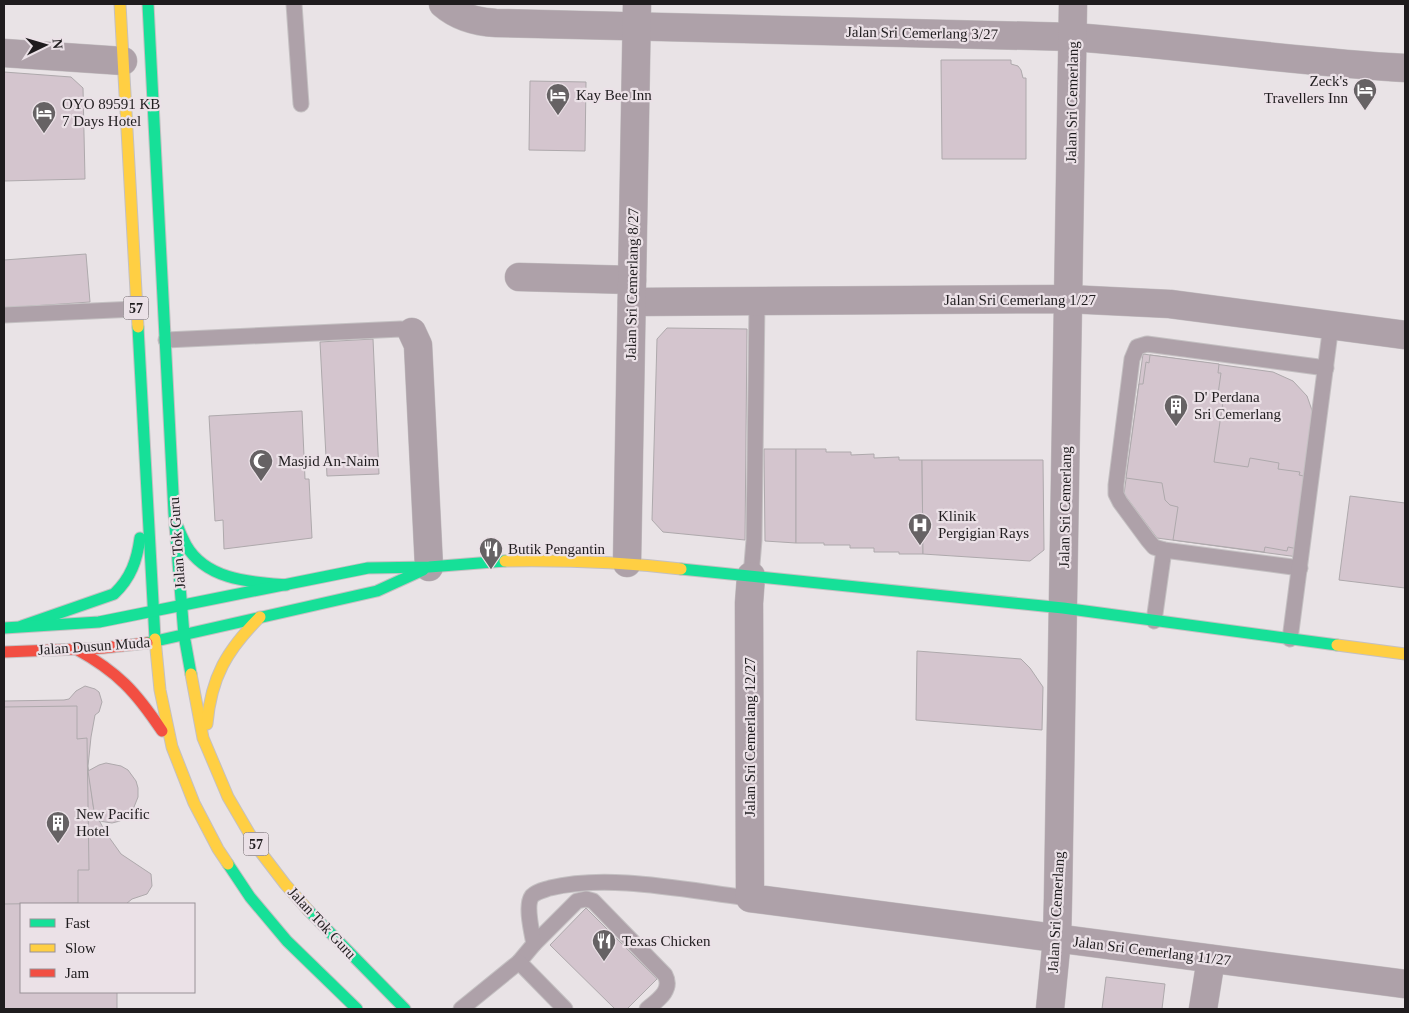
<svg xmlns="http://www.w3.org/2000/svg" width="1409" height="1013" font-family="'Times New Roman',serif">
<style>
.building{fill:#d4c5ce;stroke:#aea9ac}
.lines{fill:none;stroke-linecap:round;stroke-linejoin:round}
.lane-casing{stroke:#c4c0c2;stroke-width:17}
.street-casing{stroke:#c4c0c2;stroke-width:29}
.fast-casing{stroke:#c4c0c2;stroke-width:13}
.slow-casing{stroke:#c4c0c2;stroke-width:13}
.jam-casing{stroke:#c4c0c2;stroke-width:13}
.lane{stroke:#aea1a9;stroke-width:15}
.street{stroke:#aea1a9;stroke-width:28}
.fast{stroke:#16e098;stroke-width:11}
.slow{stroke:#ffcf43;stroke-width:11}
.jam{stroke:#f24e42;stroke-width:11}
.labels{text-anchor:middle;stroke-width:4.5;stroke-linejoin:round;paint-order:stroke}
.shield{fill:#ebe1e7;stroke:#5c575a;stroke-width:1}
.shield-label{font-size:14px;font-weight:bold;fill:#1f1c1e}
.street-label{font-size:15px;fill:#1f1c1e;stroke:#ebe1e7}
.poi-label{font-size:15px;fill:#1f1c1e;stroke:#ebe1e7;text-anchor:start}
</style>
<rect width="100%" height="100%" fill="#e9e3e6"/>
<g class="building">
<polygon points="941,60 1011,60 1011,64 1018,66 1021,70 1023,78 1026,78 1026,159 942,159"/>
<polygon points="4,72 71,77 83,88 85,179 4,181"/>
<polygon points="530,81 586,82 585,151 529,150"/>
<polygon points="86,254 90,302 4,308 4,260"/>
<polygon points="667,328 747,329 745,540 663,532 652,520 657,339"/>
<polygon points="373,339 379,474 327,476 320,342"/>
<polygon points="1143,354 1273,372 1293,381 1307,396 1314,416 1298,557 1157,538 1124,494"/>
<polygon points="1150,355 1219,364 1218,373 1221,373 1218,394 1224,395 1214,462 1248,467 1250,458 1279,463 1278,469 1300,472 1299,475 1308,477 1298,549 1288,547 1287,551 1265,547 1264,552 1173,540 1178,507 1170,505 1165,500 1162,483 1126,478 1139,384 1143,384 1146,362 1149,363"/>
<polygon points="302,411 305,479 309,479 312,538 224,549 223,520 215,521 209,416"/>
<polygon points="764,449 796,449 796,543 765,541"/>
<polygon points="796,449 826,449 826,452 851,452 851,455 874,454 874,458 899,457 899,460 922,460 923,554 899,554 899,552 874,552 874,548 850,548 850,545 824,545 824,543 796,543"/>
<polygon points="922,460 1043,460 1044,550 1030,561 923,554"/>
<polygon points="1350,496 1405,503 1405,588 1339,580"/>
<polygon points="917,651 1021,659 1030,668 1043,687 1042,730 916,720"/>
<polygon points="85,686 95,689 99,692 102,702 99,712 95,715 91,737 88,766 94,811 106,833 121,854 151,874 152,886 147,894 132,899 126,904 21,904 21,992 117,992 117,1009 4,1009 4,701 64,700 69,699 76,691"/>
<polygon points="77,706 77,739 87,738 89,870 78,870 78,903 4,904 4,707"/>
<polygon points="106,763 121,766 128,770 136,781 138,788 138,797 132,812 120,821 112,823 99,821 94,811 88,771 99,765"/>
<polygon points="586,908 657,979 627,1009 615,1009 550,945"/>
<polygon points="1106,977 1165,984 1162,1009 1102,1009"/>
</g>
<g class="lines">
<g class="lane-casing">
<g id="lane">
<polyline points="294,4 301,104"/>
<polyline points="4,315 136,309"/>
<polyline points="166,340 401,329 412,332"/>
<polyline points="1300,568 1164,550 1154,547 1148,540 1120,502 1116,494 1116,485 1132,359 1137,347 1147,344 1326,368"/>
<polyline points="751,576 754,540 757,301"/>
<polyline points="1154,621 1164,550"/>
<polyline points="1290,639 1331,325"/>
<path d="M534 944 577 901 586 899 593 901 665 975C673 990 658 1000 647 1009"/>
<path d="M519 962 534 944C532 933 525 905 532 896 537 891 544 890 550 888 610 873 689 891 750 898"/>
<polyline points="461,1009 519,962 565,1009"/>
</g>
</g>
<g class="street-casing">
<g id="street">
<path d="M443 4C458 17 476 22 496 23L1073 37C1183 45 1295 62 1405 68"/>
<polyline points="4,53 123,61"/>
<polyline points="519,277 632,280"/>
<polyline points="632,302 1068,299 1170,304 1405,335"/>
<polyline points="412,332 418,345 429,567"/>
<polyline points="627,563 637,4"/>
<polyline points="751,576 749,603 750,898 1405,984"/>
<polyline points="1050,1009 1057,939 1058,898 1073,4"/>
<polyline points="1203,1009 1211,959"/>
</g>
</g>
<g class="fast-casing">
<g id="fast">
<polyline points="148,4 174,513 184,635 191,674"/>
<polyline points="138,327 155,639"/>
<path d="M178 527C180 533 183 539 186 545 206 580 250 582 286 585"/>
<polyline points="681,569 1063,608 1337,645"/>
<path d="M22 626 114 594C131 578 137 560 140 538"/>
<polyline points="4,628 99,622 368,568 429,567 505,561"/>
<polyline points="147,643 377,591 423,570"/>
<polyline points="228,864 250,897 287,941 357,1009"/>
<polyline points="308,910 405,1009"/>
</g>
</g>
<g class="slow-casing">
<g id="slow">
<polyline points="120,4 138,327"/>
<path d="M505 561C564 560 622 562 681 569"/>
<polyline points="155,639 160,690 172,747 194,803 218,849 228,864"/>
<polyline points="1337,645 1405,654"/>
<polyline points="191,674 203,738 228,797 259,850 285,884 308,910"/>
<path d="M207 724C211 677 227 650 260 617"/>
</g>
</g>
<g class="jam-casing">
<g id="jam">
<path d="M76 649C118 672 136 692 162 731"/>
<polyline points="4,652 103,648 147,643"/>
</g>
</g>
<use href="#lane" class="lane"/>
<use href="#street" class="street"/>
<use href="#fast" class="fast"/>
<use href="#slow" class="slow"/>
<use href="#jam" class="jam"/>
</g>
<defs>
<g id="hotel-pin" transform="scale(1.25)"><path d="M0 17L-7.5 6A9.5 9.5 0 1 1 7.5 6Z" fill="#666264" stroke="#ebe1e7"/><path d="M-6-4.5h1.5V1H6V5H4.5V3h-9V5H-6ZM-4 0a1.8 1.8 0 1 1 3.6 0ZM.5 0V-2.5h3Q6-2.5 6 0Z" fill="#fff"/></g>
<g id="building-pin" transform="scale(1.25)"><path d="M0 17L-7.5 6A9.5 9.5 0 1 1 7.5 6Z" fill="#666264" stroke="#ebe1e7"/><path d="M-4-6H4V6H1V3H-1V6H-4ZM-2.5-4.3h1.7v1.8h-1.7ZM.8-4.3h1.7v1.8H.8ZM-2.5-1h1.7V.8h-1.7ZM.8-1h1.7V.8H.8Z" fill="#fff"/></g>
<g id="mosque-pin" transform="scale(1.25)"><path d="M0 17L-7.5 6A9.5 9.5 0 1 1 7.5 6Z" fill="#666264" stroke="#ebe1e7"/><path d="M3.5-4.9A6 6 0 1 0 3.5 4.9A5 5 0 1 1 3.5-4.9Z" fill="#fff"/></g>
<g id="hospital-pin" transform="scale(1.25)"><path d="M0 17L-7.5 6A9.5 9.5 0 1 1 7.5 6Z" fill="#666264" stroke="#ebe1e7"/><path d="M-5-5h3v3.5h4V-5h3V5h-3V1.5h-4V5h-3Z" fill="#fff"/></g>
<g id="restaurant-pin" transform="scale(1.25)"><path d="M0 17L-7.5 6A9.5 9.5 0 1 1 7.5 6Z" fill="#666264" stroke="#ebe1e7"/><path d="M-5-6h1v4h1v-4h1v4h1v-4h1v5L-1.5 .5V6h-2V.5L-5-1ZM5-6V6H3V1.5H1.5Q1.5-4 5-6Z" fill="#fff"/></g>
</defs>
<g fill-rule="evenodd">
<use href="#hotel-pin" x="1365" y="90"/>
<use href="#hotel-pin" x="558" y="95"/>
<use href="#hotel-pin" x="44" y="113"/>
<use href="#building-pin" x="1176" y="406"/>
<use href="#mosque-pin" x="261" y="461"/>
<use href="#hospital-pin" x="920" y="525"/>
<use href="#restaurant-pin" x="491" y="549"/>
<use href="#building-pin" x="58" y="823"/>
<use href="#restaurant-pin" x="604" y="941"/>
</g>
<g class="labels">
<g class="shield">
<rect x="123.5" y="296.5" width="25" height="23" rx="4"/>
<rect x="243.5" y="832.5" width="25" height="23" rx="4"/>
</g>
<g class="shield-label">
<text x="136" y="313">57</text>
<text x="256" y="849">57</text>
</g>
<g class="street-label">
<text transform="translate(922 33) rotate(1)" y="5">Jalan Sri Cemerlang 3/27</text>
<text transform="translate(1072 102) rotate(-89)" y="5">Jalan Sri Cemerlang</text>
<text transform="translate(632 284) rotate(-89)" y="5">Jalan Sri Cemerlang 8/27</text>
<text x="1020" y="305">Jalan Sri Cemerlang 1/27</text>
<text transform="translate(1065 507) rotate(-89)" y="5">Jalan Sri Cemerlang</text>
<text transform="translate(177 543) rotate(-94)" y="5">Jalan Tok Guru</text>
<text transform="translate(94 646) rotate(-4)" y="5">Jalan Dusun Muda</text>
<text transform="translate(750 737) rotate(-90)" y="5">Jalan Sri Cemerlang 12/27</text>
<text transform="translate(1056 912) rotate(-87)" y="5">Jalan Sri Cemerlang</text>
<text transform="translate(322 923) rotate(47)" y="5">Jalan Tok Guru</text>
<text transform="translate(1152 951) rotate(7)" y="5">Jalan Sri Cemerlang 11/27</text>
</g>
<g class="poi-label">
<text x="1348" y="86" text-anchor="end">Zeck's<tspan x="1348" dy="17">Travellers Inn</tspan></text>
<text x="576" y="100">Kay Bee Inn</text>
<text x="62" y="109">OYO 89591 KB<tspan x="62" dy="17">7 Days Hotel</tspan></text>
<text x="1194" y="402">D' Perdana<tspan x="1194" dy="17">Sri Cemerlang</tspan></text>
<text x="278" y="466">Masjid An-Naim</text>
<text x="938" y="521">Klinik<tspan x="938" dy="17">Pergigian Rays</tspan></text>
<text x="508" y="554">Butik Pengantin</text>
<text x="76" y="819">New Pacific<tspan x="76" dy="17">Hotel</tspan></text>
<text x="622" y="946">Texas Chicken</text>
</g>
</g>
<rect width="1409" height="1013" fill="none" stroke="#1f1c1e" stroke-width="10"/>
<rect x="20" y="903" width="175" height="90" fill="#ebe1e7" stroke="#999297"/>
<rect x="30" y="919" width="25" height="8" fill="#16e098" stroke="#999297"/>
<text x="65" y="928" font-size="15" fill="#1f1c1e">Fast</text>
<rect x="30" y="944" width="25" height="8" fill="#ffcf43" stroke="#999297"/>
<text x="65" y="953" font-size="15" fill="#1f1c1e">Slow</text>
<rect x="30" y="969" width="25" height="8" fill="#f24e42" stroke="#999297"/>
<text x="65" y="978" font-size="15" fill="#1f1c1e">Jam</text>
<g transform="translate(45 45) rotate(85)" stroke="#ebe1e7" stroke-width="4" paint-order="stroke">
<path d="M0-4L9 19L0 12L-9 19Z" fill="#1f1c1e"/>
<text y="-8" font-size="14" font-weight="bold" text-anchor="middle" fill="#1f1c1e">N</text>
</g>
</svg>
